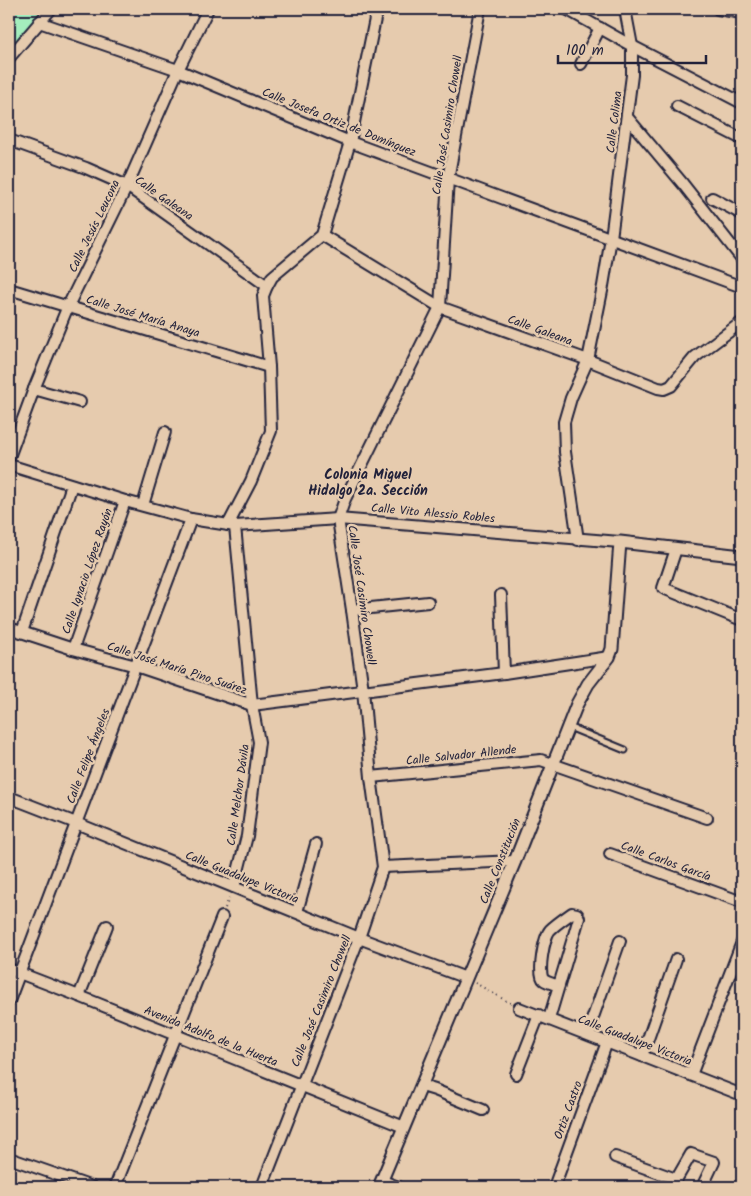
<svg xmlns="http://www.w3.org/2000/svg" width="751" height="1196" font-family="Kalam,sans-serif">
<style>
.green{fill:#a4eebd;stroke:#63887c}
.lines{fill:none;stroke-linecap:round;stroke-linejoin:round}
.service-casing{stroke:#22223b;stroke-width:9}
.minor-casing{stroke:#22223b;stroke-width:14}
.tertiary-casing{stroke:#22223b;stroke-width:15}
.path{stroke:#22223b;stroke-width:2;stroke-dasharray:1 4;stroke-linecap:butt}
.service{stroke:#e6cbae;stroke-width:5}
.minor{stroke:#e6cbae;stroke-width:10}
.tertiary{stroke:#e6cbae;stroke-width:11}
.labels{text-anchor:middle;stroke-width:5;stroke-linejoin:round;paint-order:stroke}
.street-label{font-size:12px;fill:#22223b;stroke:#e6cbae}
.neighbourhood-label{font-size:14px;font-weight:bold;fill:#22223b;stroke:#e6cbae}
</style>
<rect width="100%" height="100%" fill="#e6cbae"/>
<filter id="ink" filterUnits="userSpaceOnUse"><feTurbulence type="fractalNoise" baseFrequency=".02" numOctaves="2"/><feDisplacementMap in="SourceGraphic" scale="10" xChannelSelector="R" yChannelSelector="G"/><feConvolveMatrix kernelMatrix="1 2 1 2 8 2 1 2 1" color-interpolation-filters="sRGB"/></filter>
<g filter="url(#ink)">
<polygon class="green" points="9,9 45,9 9,53"/>
<g class="lines">
<g class="service-casing">
<polyline id="service" points="569,727 625,750"/>
</g>
<g class="minor-casing">
<g id="minor">
<polyline points="566,9 632,46 742,103"/>
<polyline points="718,9 742,13"/>
<polyline points="39,22 178,70 350,142 742,287"/>
<polyline points="9,58 51,9"/>
<polyline points="581,64 600,28"/>
<polyline points="677,106 742,139"/>
<polyline points="627,117 683,184 742,259"/>
<polyline points="9,140 86,168 127,186 267,286"/>
<polyline points="712,198 742,214"/>
<polyline points="322,235 440,307 588,360 658,388 664,389 671,386 695,357 742,322"/>
<polyline points="9,289 269,367"/>
<polyline points="34,389 80,402"/>
<polyline points="9,457 34,389 68,306 127,186 178,70 208,9"/>
<polyline points="9,465 125,501 191,519 235,526 338,519 620,542"/>
<polyline points="143,505 165,432"/>
<polyline points="228,525 251,481 271,431 269,367 263,296 267,286 272,277 322,235 350,142 377,9"/>
<polyline points="578,540 565,452 564,422 571,398 588,360 603,286 611,238 632,75 632,46 625,9"/>
<polyline points="676,549 663,588 742,620"/>
<polyline points="501,595 504,673"/>
<polyline points="352,610 428,602"/>
<polyline points="9,628 73,649 136,666 252,705 504,673 609,657"/>
<polyline points="22,632 72,485"/>
<polyline points="73,649 125,501"/>
<polyline points="371,777 541,760 707,818"/>
<polyline points="9,797 76,823 359,938 466,978"/>
<polyline points="610,854 742,902"/>
<polyline points="383,867 515,861"/>
<polyline points="234,887 247,836 259,742 252,705 235,526"/>
<polyline points="297,912 316,844"/>
<polyline points="9,969 79,996 404,1127"/>
<polyline points="79,996 107,926"/>
<polyline points="9,1001 191,519"/>
<polyline points="519,1008 742,1095"/>
<path d="M549 1019 579 918 577 914 572 913C565 918 556 924 550 930 544 937 537 974 544 980 548 983 555 984 559 986"/>
<polyline points="587,1034 620,941"/>
<polyline points="642,1056 676,959"/>
<polyline points="516,1074 539,1015"/>
<polyline points="691,1075 742,942"/>
<polyline points="422,1086 435,1090 483,1110"/>
<polyline points="615,1157 676,1179"/>
<polyline points="9,1158 92,1187"/>
<polyline points="382,1181 399,1187"/>
<polyline points="115,1187 222,917"/>
<polyline points="262,1187 359,938 383,867 371,777 363,690 352,610 338,519 345,499 440,307 448,179 480,9"/>
<polyline points="554,1187 607,1042"/>
<polyline points="672,1187 691,1154 714,1162 704,1183 711,1187"/>
</g>
</g>
<g class="tertiary-casing">
<polyline id="tertiary" points="379,1187 515,861 577,704 588,684 609,657 612,649 620,542 742,556"/>
</g>
<g class="path">
<polyline points="225,908 230,896"/>
<polyline points="475,983 512,1004"/>
</g>
<use href="#service" class="service"/>
<use href="#minor" class="minor"/>
<use href="#tertiary" class="tertiary"/>
</g>
</g>
<g class="labels">
<g class="street-label">
<text transform="translate(339 122) rotate(22)" y="4">Calle Josefa Ortiz de Domínguez</text>
<text transform="translate(614 122) rotate(-83)" y="4">Calle Colima</text>
<text transform="translate(447 125) rotate(-81)" y="4">Calle José Casimiro Chowell</text>
<text transform="translate(164 198) rotate(35)" y="4">Calle Galeana</text>
<text transform="translate(94 226) rotate(-64)" y="4">Calle Jesús Leucona</text>
<text transform="translate(143 316) rotate(17)" y="4">Calle José María Anaya</text>
<text transform="translate(540 330) rotate(20)" y="4">Calle Galeana</text>
<text transform="translate(433 513) rotate(5)" y="4">Calle Vito Alessio Robles</text>
<text transform="translate(87 571) rotate(-71)" y="4">Calle Ignacio López Rayón</text>
<text transform="translate(362 595) rotate(82)" y="4">Calle José Casimiro Chowell</text>
<text transform="translate(177 668) rotate(18)" y="4">Calle José María Pino Suárez</text>
<text transform="translate(461 755) rotate(-6)" y="4">Calle Salvador Allende</text>
<text transform="translate(88 756) rotate(-69)" y="4">Calle Felipe Ángeles</text>
<text transform="translate(238 795) rotate(-82)" y="4">Calle Melchor Dávila</text>
<text transform="translate(500 861) rotate(-68)" y="4">Calle Constitución</text>
<text transform="translate(666 861) rotate(20)" y="4">Calle Carlos García</text>
<text transform="translate(242 877) rotate(22)" y="4">Calle Guadalupe Victoria</text>
<text transform="translate(321 1001) rotate(-68)" y="4">Calle José Casimiro Chowell</text>
<text transform="translate(211 1036) rotate(22)" y="4">Avenida Adolfo de la Huerta</text>
<text transform="translate(635 1040) rotate(21)" y="4">Calle Guadalupe Victoria</text>
<text transform="translate(568 1110) rotate(-70)" y="4">Ortiz Castro</text>
</g>
<g class="neighbourhood-label">
<text x="368" y="479">Colonia Miguel<tspan x="368" dy="16">Hidalgo 2a. Sección</tspan></text>
</g>
</g>
<rect width="751" height="1196" fill="none" stroke="#e6cbae" stroke-width="30"/>
<rect x="15" y="15" width="721" height="1166" fill="none" stroke="#22223b" stroke-width="2" filter="url(#ink)"/>
<path d="M558 55v8h148v-8" fill="none" stroke="#22223b" stroke-width="2.5"/>
<text x="566" y="55" font-size="15" fill="#22223b" stroke="#e6cbae" stroke-width="4" paint-order="stroke">100 m</text>
</svg>
